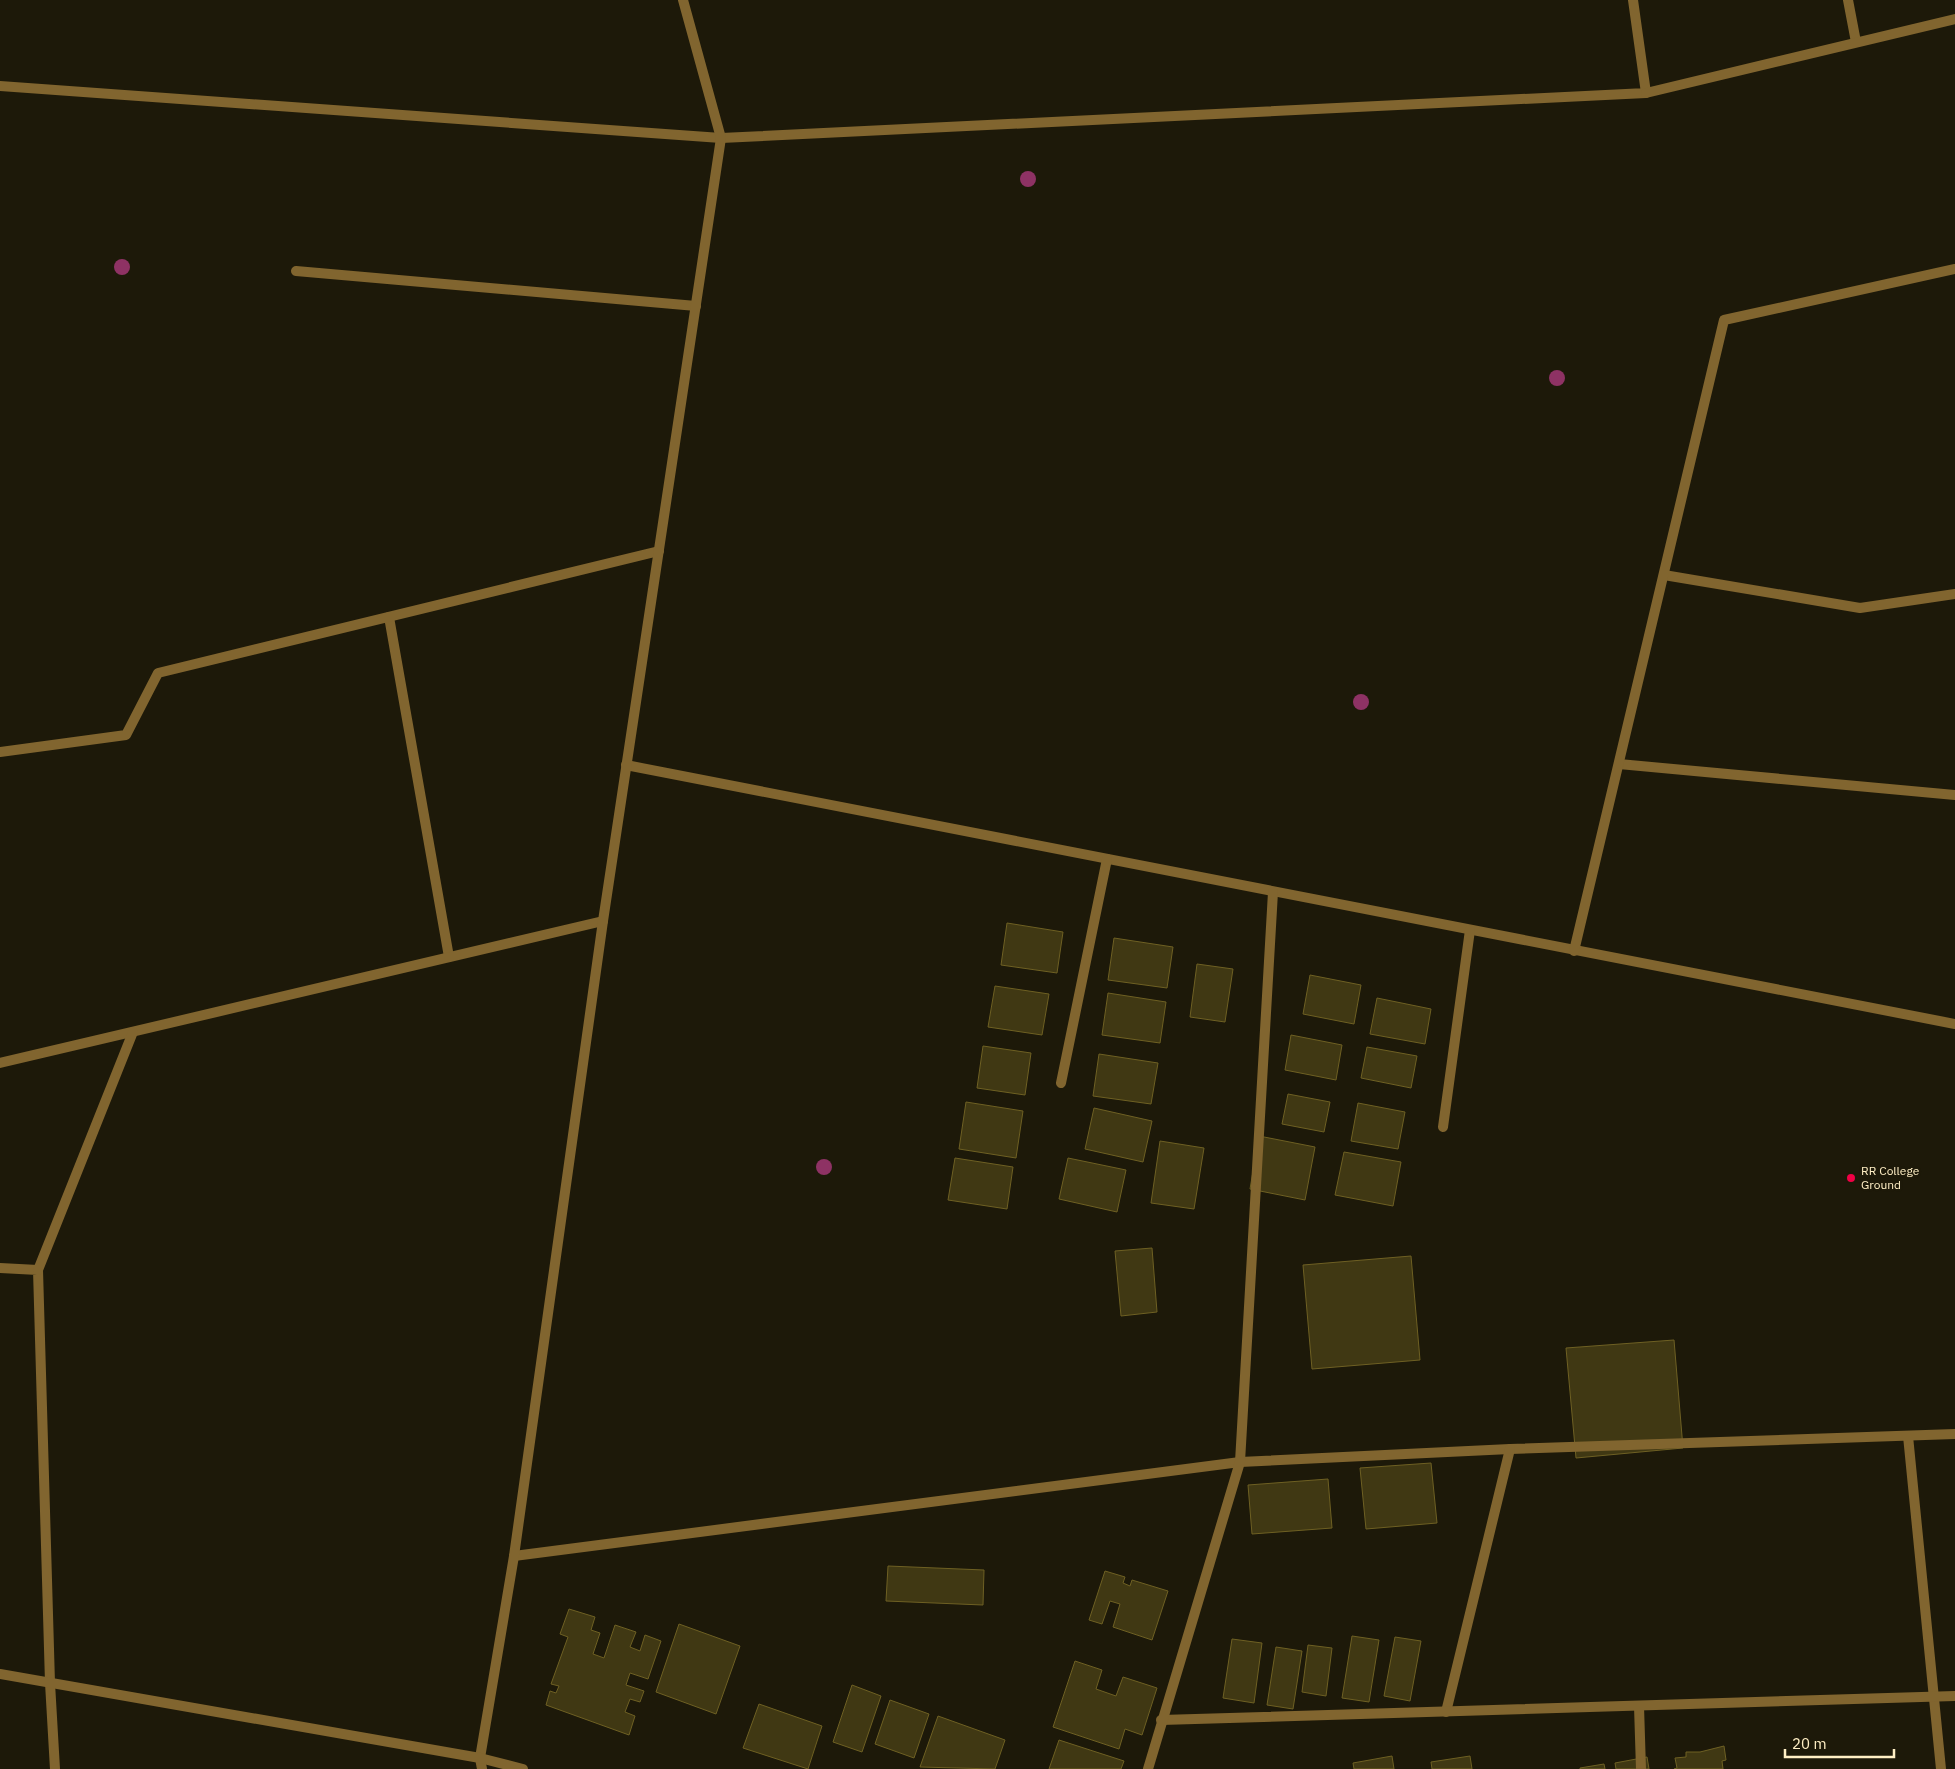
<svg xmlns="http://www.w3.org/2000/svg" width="1955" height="1769" font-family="'IBM Plex Sans',sans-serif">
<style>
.building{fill:#403813;stroke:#6e6023}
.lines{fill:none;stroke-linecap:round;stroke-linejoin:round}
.minor{stroke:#81652f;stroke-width:10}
.tertiary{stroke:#81652f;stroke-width:10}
.tree{fill:#8e3264}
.poi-dot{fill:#f00045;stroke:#1d1909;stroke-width:2}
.labels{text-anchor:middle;stroke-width:4.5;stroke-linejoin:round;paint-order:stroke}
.poi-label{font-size:12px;fill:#ffefc5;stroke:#1d1909;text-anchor:start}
</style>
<rect width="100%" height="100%" fill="#1d1909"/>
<g class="building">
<polygon points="1007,923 1063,932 1057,973 1001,965"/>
<polygon points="1114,938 1173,947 1167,988 1108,980"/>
<polygon points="1197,964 1233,969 1225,1022 1190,1017"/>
<polygon points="1310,975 1361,985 1354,1024 1303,1014"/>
<polygon points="995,986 1049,994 1042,1035 988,1027"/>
<polygon points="1108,993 1166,1002 1160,1043 1102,1035"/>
<polygon points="1377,998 1431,1009 1425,1044 1370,1034"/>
<polygon points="1291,1035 1342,1045 1336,1080 1285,1070"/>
<polygon points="983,1046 1031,1053 1025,1095 977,1088"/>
<polygon points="1367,1047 1417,1056 1411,1088 1361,1078"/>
<polygon points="1099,1054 1158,1063 1151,1104 1093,1096"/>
<polygon points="1288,1094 1330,1102 1324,1132 1282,1124"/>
<polygon points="966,1102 1023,1111 1016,1158 959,1149"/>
<polygon points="1358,1103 1405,1112 1398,1149 1351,1141"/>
<polygon points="1094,1108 1152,1121 1143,1162 1085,1149"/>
<polygon points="1259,1136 1315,1147 1305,1200 1250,1189"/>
<polygon points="1160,1141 1204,1148 1194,1209 1151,1203"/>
<polygon points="1344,1152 1401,1162 1393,1206 1335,1195"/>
<polygon points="955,1158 1013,1167 1007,1209 948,1200"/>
<polygon points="1068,1158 1126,1170 1117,1212 1059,1199"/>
<polygon points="1152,1248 1157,1312 1121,1316 1115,1251"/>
<polygon points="1411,1256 1420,1360 1312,1369 1303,1265"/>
<polygon points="1674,1340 1683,1448 1576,1458 1566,1348"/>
<polygon points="1431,1463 1437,1523 1366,1529 1360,1468"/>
<polygon points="1328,1479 1332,1528 1252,1534 1248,1485"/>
<polygon points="888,1566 984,1570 983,1605 886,1601"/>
<polygon points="1105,1571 1125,1577 1123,1583 1130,1586 1132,1580 1168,1591 1152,1640 1113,1627 1120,1604 1110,1601 1102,1624 1089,1620"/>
<polygon points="569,1609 595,1617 591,1630 600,1633 593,1654 604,1658 615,1625 636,1632 630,1647 640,1651 645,1635 661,1641 648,1679 630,1673 626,1685 644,1691 640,1702 630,1699 625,1712 635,1716 629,1735 546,1705 550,1691 556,1693 559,1686 551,1684 568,1637 560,1634"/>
<polygon points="679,1624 740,1646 716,1714 656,1692"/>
<polygon points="1352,1636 1379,1640 1369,1702 1342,1698"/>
<polygon points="1395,1637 1421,1641 1410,1701 1384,1696"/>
<polygon points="1232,1639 1262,1643 1254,1703 1223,1698"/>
<polygon points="1308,1645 1332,1648 1326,1696 1302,1692"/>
<polygon points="1276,1647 1302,1651 1293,1709 1267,1705"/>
<polygon points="1075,1661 1102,1670 1096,1689 1116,1696 1123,1677 1157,1688 1142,1735 1125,1729 1119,1749 1053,1727"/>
<polygon points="852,1685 881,1696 862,1752 833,1742"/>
<polygon points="890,1700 929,1714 914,1758 875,1744"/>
<polygon points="759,1704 822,1726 808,1769 743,1748"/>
<polygon points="938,1716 1005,1740 995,1769 920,1767"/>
<polygon points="1059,1740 1124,1761 1121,1769 1049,1769"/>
<polygon points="1724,1746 1726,1760 1722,1761 1723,1769 1674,1769 1677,1768 1675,1758 1686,1757 1686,1752 1700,1752"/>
<polygon points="1392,1756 1394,1769 1354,1769 1353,1763"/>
<polygon points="1470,1756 1472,1769 1432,1769 1431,1762"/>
<polygon points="1647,1757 1649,1769 1616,1769 1615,1763"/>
<polygon points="1604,1764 1605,1769 1580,1769 1580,1768"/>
</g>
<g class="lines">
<g class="minor">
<polyline points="1848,0 1856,42"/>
<polyline points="0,86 721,138 1646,93 1633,0"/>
<polyline points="1646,93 1955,19"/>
<polyline points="296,271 696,306"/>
<polyline points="1664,575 1860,608 1955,594"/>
<polyline points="389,617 449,957"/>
<polyline points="0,752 126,735 158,673 659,551"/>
<polyline points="1619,764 1955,795"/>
<polyline points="626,765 1955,1024"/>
<polyline points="1574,951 1724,320 1955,269"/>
<polyline points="0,1063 603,921"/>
<polyline points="1061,1083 1107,859"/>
<polyline points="1443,1127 1470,930"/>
<polyline points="0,1268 38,1270 50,1683 55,1769"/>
<polyline points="38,1270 133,1032"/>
<polyline points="1908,1436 1941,1769"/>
<polyline points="514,1556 1240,1462 1510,1449 1955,1434"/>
<polyline points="1639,1706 1641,1769"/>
<polyline points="1446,1712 1510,1449"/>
<polyline points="1161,1720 1955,1696"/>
<polyline points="482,1769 480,1758 514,1556 603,921 721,138 683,0"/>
<polyline points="1148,1769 1240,1462 1273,892"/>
</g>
<polyline class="tertiary" points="0,1674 480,1758 523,1769"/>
</g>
<g class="tree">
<circle cx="1028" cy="179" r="8"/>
<circle cx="122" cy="267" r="8"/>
<circle cx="1557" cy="378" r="8"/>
<circle cx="1361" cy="702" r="8"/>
<circle cx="824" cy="1167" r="8"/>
</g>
<circle class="poi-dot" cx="1851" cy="1178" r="5"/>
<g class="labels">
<g class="poi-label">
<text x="1861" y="1175">RR College<tspan x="1861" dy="14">Ground</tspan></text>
</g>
</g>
<path d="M1785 1749v8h109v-8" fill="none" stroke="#ffefc5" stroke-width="2.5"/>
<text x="1792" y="1749" font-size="15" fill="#ffefc5" stroke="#1d1909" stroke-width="4" paint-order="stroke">20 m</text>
</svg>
